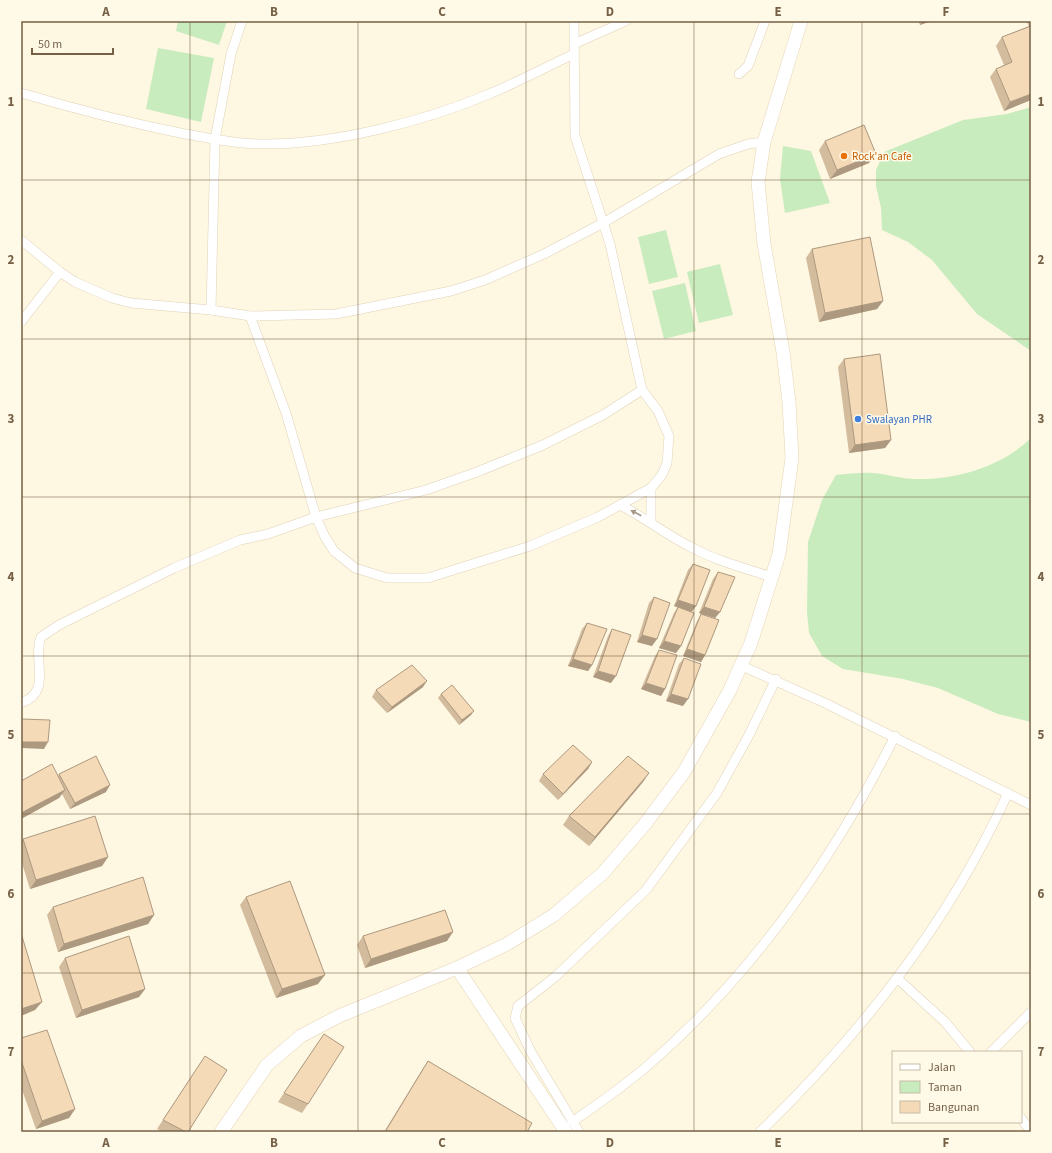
<svg xmlns="http://www.w3.org/2000/svg" width="1052" height="1153" font-family="'Source Sans 3',sans-serif">
<style>
.green{fill:#c9ecbf}
.lines{fill:none;stroke-linecap:round;stroke-linejoin:round}
.street-casing{stroke:#e0d2b9;stroke-width:10}
.secondary-casing{stroke:#e5d4b7;stroke-width:14}
.street{stroke:#fff;stroke-width:9}
.secondary{stroke:#fff;stroke-width:13}
.wall{fill:#d3bb9d}
.shaded-wall{fill:#ac9980}
.building{fill:#f5dab7;stroke:#ac9980}
.oneway{fill:#a69887}
.grid{fill:none;stroke:#766046;stroke-width:1;stroke-opacity:0.55}
.food-dot{fill:#e8710a;stroke:#fffae8;stroke-width:1.5}
.shop-dot{fill:#3f7fe0;stroke:#fffae8;stroke-width:1.5}
.labels{text-anchor:middle;stroke-width:3;stroke-linejoin:round;paint-order:stroke}
.food-label{font-size:11px;fill:#c56008;stroke:#fffae8;text-anchor:start}
.shop-label{font-size:11px;fill:#366cbe;stroke:#fffae8;text-anchor:start}
.neatline{fill:none;stroke:#766046;stroke-width:1.5}
.grid-label{font-size:13px;text-anchor:middle;font-weight:bold;fill:#766046}
</style>
<rect width="100%" height="100%" fill="#fef7e1"/>
<g class="green">
<polygon points="178,21 227,21 219,45 176,31"/>
<polygon points="158,48 214,58 201,122 146,109"/>
<polygon points="1031,107 1031,351 977,314 932,260 908,242 882,230 881,208 876,186 876,170 884,152 963,120 1007,114"/>
<polygon points="783,146 811,151 830,203 785,213 780,179"/>
<polygon points="666,230 678,277 649,284 638,237"/>
<polygon points="720,264 733,315 699,323 687,272"/>
<polygon points="685,283 696,331 664,339 652,291"/>
<path d="M1031 438V722L998 714 938 688 903 679 843 669 822 656 809 633 807 612 808 542 822 500 836 475C848 474 861 472 873 473 887 474 901 479 915 479 956 480 1001 467 1031 438Z"/>
</g>
<g class="lines">
<g class="street-casing">
<g id="street">
<polyline points="574,44 626,21"/>
<polyline points="739,74 748,66 765,21"/>
<path d="M21 93C75 109 130 123 185 134 210 138 235 144 260 144 332 145 423 122 489 94 518 82 546 67 574 54"/>
<polyline points="21,240 60,272 75,282 112,298 131,303 211,310 250,316 336,314 451,291 485,280 544,254 603,223 719,154 748,144 764,142"/>
<polyline points="211,310 215,139 231,54 242,21"/>
<polyline points="250,316 286,413 316,517 325,537 334,551 355,568 387,578 428,578 530,546 598,517 651,488 662,475 667,463 669,436 658,411 642,390 610,244 575,136 574,21"/>
<polyline points="21,322 60,272"/>
<path d="M620 505C644 517 665 534 689 546 714 560 744 568 772 577"/>
<polyline points="651,522 651,488"/>
<polyline points="740,665 827,704 1031,805"/>
<path d="M21 703C53 692 32 660 41 637L59 625 174 568 240 540 268 534 316 517 426 490 477 472 543 445 603 415 642 390"/>
<polyline points="898,979 945,1022 970,1052"/>
<polyline points="991,1052 1031,1012"/>
<polyline points="1021,1118 1031,1132"/>
<path d="M572 1122C597 1105 622 1087 645 1068 752 976 832 862 895 736"/>
<polyline points="579,1132 531,1052 515,1018 518,1006 555,977 646,890 717,793 749,735 776,679"/>
<path d="M760 1132C862 1033 949 923 1008 793"/>
</g>
</g>
<g class="secondary-casing">
<g id="secondary">
<polyline points="457,968 566,1132"/>
<polyline points="221,1132 267,1065 301,1036 339,1016 457,968 507,944 554,915 603,873 645,824 684,772 730,690 751,643 779,554 792,458 789,402 783,352 764,244 758,182 764,142 801,21"/>
</g>
</g>
<use href="#street" class="street"/>
<use href="#secondary" class="secondary"/>
</g>
<g class="wall">
<polygon points="918,21 931,21 920,25"/>
<polygon points="1026,21 1031,21 1031,100 1004,111 990,77 996,69 1004,65 996,46 1002,37 1029,26"/>
<polygon points="825,141 869,163 830,179 819,150"/>
<polygon points="812,249 883,301 877,309 819,322 806,258"/>
<polygon points="844,359 891,440 885,448 849,453 838,367"/>
<polygon points="693,564 696,606 692,612 681,646 676,653 659,648 674,613 678,607 674,606 688,570"/>
<polygon points="718,572 720,612 715,618 699,613 713,579"/>
<polygon points="654,597 652,646 637,642 649,603"/>
<polygon points="701,614 705,655 701,662 683,656 697,621"/>
<polygon points="587,623 592,665 588,671 568,666 582,629"/>
<polygon points="612,629 611,683 593,677 608,636"/>
<polygon points="659,650 665,689 661,696 641,689 655,656"/>
<polygon points="684,658 683,706 666,701 679,664"/>
<polygon points="423,687 387,713 372,697 376,690"/>
<polygon points="441,694 471,715 459,725 438,698"/>
<polygon points="592,762 588,769 558,800 539,781 543,774"/>
<polygon points="59,774 106,792 70,809 62,794 59,798 21,819 21,781 58,776"/>
<polygon points="643,782 589,846 563,825 569,816"/>
<polygon points="23,839 108,857 102,866 30,889 21,860 21,842"/>
<polygon points="246,897 318,984 276,998 240,905"/>
<polygon points="53,907 154,915 148,924 58,952 47,915"/>
<polygon points="363,936 447,941 365,968 357,945"/>
<polygon points="65,958 145,989 139,997 76,1018 59,967"/>
<polygon points="21,1038 75,1109 69,1118 36,1129 21,1087"/>
<polygon points="318,1043 308,1104 302,1113 278,1102"/>
<polygon points="205,1056 188,1132 163,1132 157,1129"/>
<polygon points="428,1061 527,1132 384,1132 422,1070"/>
</g>
<g class="shaded-wall">
<polygon points="923,21 931,21 920,25"/>
<polygon points="1031,94 1031,100 1004,111 1010,102"/>
<polygon points="876,154 869,163 830,179 837,170"/>
<polygon points="883,301 877,309 819,322 825,313"/>
<polygon points="891,440 885,448 849,453 855,445"/>
<polygon points="678,600 696,606 691,612 674,606"/>
<polygon points="704,607 720,612 715,618 699,613"/>
<polygon points="642,635 657,639 652,646 637,642"/>
<polygon points="664,641 681,646 676,653 659,648"/>
<polygon points="687,649 705,655 701,662 683,656"/>
<polygon points="573,659 592,665 588,671 568,666"/>
<polygon points="598,671 616,676 611,683 593,677"/>
<polygon points="427,681 423,687 387,713 392,707"/>
<polygon points="646,683 665,689 661,696 641,689"/>
<polygon points="671,694 688,699 683,706 666,701"/>
<polygon points="474,711 471,715 459,725 462,720"/>
<polygon points="21,742 48,742 44,749 21,748"/>
<polygon points="592,762 588,769 558,800 563,794"/>
<polygon points="649,773 643,782 589,846 595,837"/>
<polygon points="110,785 106,792 70,809 75,803"/>
<polygon points="65,790 59,798 21,819 21,813"/>
<polygon points="108,857 102,866 30,889 36,880"/>
<polygon points="154,915 148,924 58,952 64,944"/>
<polygon points="453,932 447,941 365,968 371,959"/>
<polygon points="325,975 318,984 276,998 282,989"/>
<polygon points="145,989 139,997 76,1018 82,1010"/>
<polygon points="42,1002 35,1010 21,1016 21,1009"/>
<polygon points="75,1109 69,1118 36,1129 42,1121"/>
</g>
<g class="building">
<polygon points="1031,26 1031,94 1010,102 996,69 1012,62 1002,37"/>
<polygon points="864,125 876,154 837,170 825,141"/>
<polygon points="870,237 883,301 825,313 812,249"/>
<polygon points="880,354 891,440 855,445 844,359"/>
<polygon points="693,564 710,570 696,606 678,600"/>
<polygon points="718,572 735,577 720,612 704,607"/>
<polygon points="654,597 670,603 657,639 642,635"/>
<polygon points="678,607 694,613 681,646 664,641"/>
<polygon points="701,614 719,620 705,655 687,649"/>
<polygon points="587,623 607,629 592,665 573,659"/>
<polygon points="612,629 631,635 616,676 598,671"/>
<polygon points="659,650 677,655 665,689 646,683"/>
<polygon points="684,658 701,664 688,699 671,694"/>
<polygon points="412,665 427,681 392,707 376,690"/>
<polygon points="452,685 474,711 462,720 441,694"/>
<polygon points="21,719 50,720 48,742 21,742"/>
<polygon points="573,745 592,762 563,794 543,774"/>
<polygon points="96,756 110,785 75,803 59,774"/>
<polygon points="628,756 649,773 595,837 569,816"/>
<polygon points="52,764 65,790 21,813 21,781"/>
<polygon points="95,816 108,857 36,880 23,839"/>
<polygon points="143,877 154,915 64,944 53,907"/>
<polygon points="290,881 325,975 282,989 246,897"/>
<polygon points="445,910 453,932 371,959 363,936"/>
<polygon points="21,933 42,1002 21,1009"/>
<polygon points="129,936 145,989 82,1010 65,958"/>
<polygon points="47,1030 75,1109 42,1121 21,1060 21,1038"/>
<polygon points="324,1034 344,1047 308,1104 284,1093"/>
<polygon points="205,1056 227,1070 188,1132 186,1132 163,1120"/>
<polygon points="428,1061 532,1123 527,1132 385,1132"/>
</g>
<defs><path id="oneway-solid" d="M-6-.8H1V-3.2L6.5 0L1 3.2V.8H-6Z"/></defs>
<use class="oneway" href="#oneway-solid" transform="translate(636 513) rotate(-152)"/>
<path class="grid" d="M190 21V1132M358 21V1132M526 21V1132M694 21V1132M862 21V1132M21 180H1031M21 339H1031M21 497H1031M21 656H1031M21 814H1031M21 973H1031"/>
<circle class="food-dot" cx="844" cy="156" r="4"/>
<circle class="shop-dot" cx="858" cy="419" r="4"/>
<g class="labels">
<g class="food-label">
<text x="852" y="160">Rock'an Cafe</text>
</g>
<g class="shop-label">
<text x="866" y="423">Swalayan PHR</text>
</g>
</g>
<rect width="1052" height="1153" fill="none" stroke="#fffae8" stroke-width="44"/>
<rect x="892" y="1051" width="130" height="72" fill="#fffae8" stroke="#c8bca7"/>
<rect x="900" y="1064" width="20" height="6" fill="#ffffff" stroke="#c8bca7"/>
<text x="928" y="1071" font-size="12" fill="#766046">Jalan</text>
<rect x="900" y="1081" width="20" height="12" fill="#c9ecbf" stroke="#c8bca7"/>
<text x="928" y="1091" font-size="12" fill="#766046">Taman</text>
<rect x="900" y="1101" width="20" height="12" fill="#f5dab7" stroke="#c8bca7"/>
<text x="928" y="1111" font-size="12" fill="#766046">Bangunan</text>
<path d="M32 48v6h81v-6" fill="none" stroke="#766046" stroke-width="2"/>
<text x="38" y="48" font-size="12" fill="#766046" stroke="#fffae8" stroke-width="3" paint-order="stroke">50 m</text>
<rect x="22" y="22" width="1008" height="1109" class="neatline"/>
<g class="grid-label">
<text x="106" y="16">A</text>
<text x="274" y="16">B</text>
<text x="442" y="16">C</text>
<text x="610" y="16">D</text>
<text x="778" y="16">E</text>
<text x="946" y="16">F</text>
<text x="11" y="106">1</text>
<text x="1041" y="106">1</text>
<text x="11" y="264">2</text>
<text x="1041" y="264">2</text>
<text x="11" y="423">3</text>
<text x="1041" y="423">3</text>
<text x="11" y="581">4</text>
<text x="1041" y="581">4</text>
<text x="11" y="739">5</text>
<text x="1041" y="739">5</text>
<text x="11" y="898">6</text>
<text x="1041" y="898">6</text>
<text x="11" y="1056">7</text>
<text x="1041" y="1056">7</text>
<text x="106" y="1147">A</text>
<text x="274" y="1147">B</text>
<text x="442" y="1147">C</text>
<text x="610" y="1147">D</text>
<text x="778" y="1147">E</text>
<text x="946" y="1147">F</text>
</g>
</svg>
